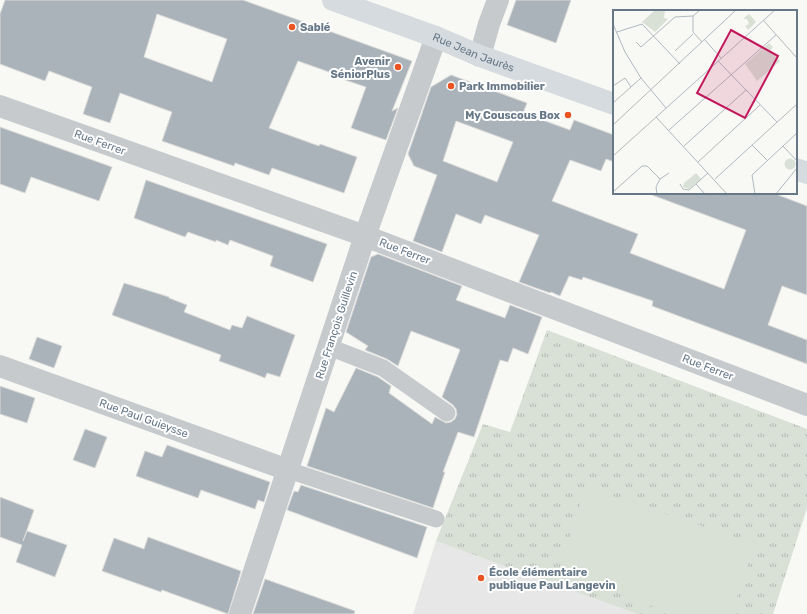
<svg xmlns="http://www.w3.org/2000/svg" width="807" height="614" font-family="Rubik,sans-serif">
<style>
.built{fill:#e6e7e6}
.grass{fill:url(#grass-tufts)}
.pitch{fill:#d9e0d6}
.building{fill:#aab3b9;stroke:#dadad8;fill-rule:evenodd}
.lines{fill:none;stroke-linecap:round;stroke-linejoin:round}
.lane{stroke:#c6cacd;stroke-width:17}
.street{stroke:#c6cacd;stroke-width:22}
.secondary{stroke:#d6dbdf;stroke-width:22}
.poi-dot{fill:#ea5423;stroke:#fff;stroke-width:1.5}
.labels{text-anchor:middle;stroke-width:4;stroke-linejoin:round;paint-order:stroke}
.poi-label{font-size:11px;font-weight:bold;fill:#667888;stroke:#fff;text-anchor:start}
.street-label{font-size:11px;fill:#667888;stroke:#fff}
.inset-road{fill:none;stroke:#b1b9bf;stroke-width:1}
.view{fill:#c2185b;fill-opacity:0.15;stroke:#c2185b;stroke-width:2}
.inset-edge{fill:none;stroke:#667888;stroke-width:2}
</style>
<defs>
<pattern id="grass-tufts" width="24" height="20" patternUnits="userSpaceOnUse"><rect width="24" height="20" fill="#d9e0d6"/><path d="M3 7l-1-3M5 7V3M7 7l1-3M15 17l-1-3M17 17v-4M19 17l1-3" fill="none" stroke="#b4bab3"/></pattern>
</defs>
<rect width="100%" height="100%" fill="#f8f8f5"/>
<polygon class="built" points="436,541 637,614 413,614"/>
<polygon class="grass" points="547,330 807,429 807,508 773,614 637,614 436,541 483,424 510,432"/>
<polygon class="pitch" points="586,487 755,544 731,614 673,614 559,571"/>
<g class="building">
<path d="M5 0H243L412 61 392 111 398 108 386 140 351 128 366 87 345 80 346 78 298 61 269 128 319 146 320 144 357 157 344 193 272 168 269 175 235 163 234 166 162 141 172 112 120 93 110 123 83 114 92 87 49 71 45 81 0 64V14ZM157 14 227 39 212 82 144 57Z"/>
<polygon points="516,0 571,0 556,43 507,25"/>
<path d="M451 75 527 103 523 113 570 130 574 120 614 135V162L606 159 601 171 570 160 552 201 638 234 630 253 724 289 746 230 652 195V193H773L807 206V295L782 286 768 325 807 340V364L652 306 653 301 583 277 582 280 569 276 560 296 551 292 550 293 519 282 539 235 485 215 481 224 456 214 442 252 413 241 437 175 414 166 408 154 431 87ZM456 121 513 142 497 182 443 161Z"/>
<polygon points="0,127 112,167 99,201 31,177 25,193 0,184"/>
<polygon points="146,180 327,244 313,282 270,266 273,256 230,240 228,245 216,240 216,242 188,232 185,237 134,218"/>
<polygon points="378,254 462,286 456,300 505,318 510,305 542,317 528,354 513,348 508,362 500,360 474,437 458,432 443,472 445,472 433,508 307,466 326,408 334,412 356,368 378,377 391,386 389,393 432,424 435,417 446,423 451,422 455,419 457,414 456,409 453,405 442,397 460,350 459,349 411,331 398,366 387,359 365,350 368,346 346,332 371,257"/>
<polygon points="124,283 169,297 169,298 187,305 184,312 230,330 232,325 242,328 247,316 295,335 280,377 267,373 265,378 255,374 219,361 221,355 112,315"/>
<polygon points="37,337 62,346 54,368 29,359"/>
<polygon points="0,386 35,398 27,423 0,414"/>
<polygon points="85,429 107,437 95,468 73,460"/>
<polygon points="167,445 270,482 264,502 258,500 255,509 201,490 198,498 136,476 145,451 162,457"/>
<polygon points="301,485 427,527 417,558 287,510 294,491 298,492"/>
<polygon points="0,497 34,510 23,541 27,531 67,545 55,577 16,562 22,545 0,537"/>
<polygon points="148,537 241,571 228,614 162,590 161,592 102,571 114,538 144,549"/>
<polygon points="265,579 355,611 354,614 253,614"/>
</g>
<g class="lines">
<g class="lane">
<polyline points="329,347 383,368 447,413"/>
<polyline points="288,470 436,519"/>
</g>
<g class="street">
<polyline points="480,56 489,24 498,0"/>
<polyline points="0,106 365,236 807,405"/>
<polyline points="0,366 288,470"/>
<polyline points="240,614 365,236 436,37"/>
</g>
<g class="secondary">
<path id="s1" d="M333 0 436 37 480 56 614 104"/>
<polyline points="796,169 807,173"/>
</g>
</g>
<g class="poi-dot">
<circle cx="292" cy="27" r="4"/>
<circle cx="398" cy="67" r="4"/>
<circle cx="451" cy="86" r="4"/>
<circle cx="568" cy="115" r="4"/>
<circle cx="481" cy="578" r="4"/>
</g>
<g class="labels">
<g class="poi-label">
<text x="300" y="31">Sablé</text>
<text x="390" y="65" text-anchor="end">Avenir<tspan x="390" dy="13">SéniorPlus</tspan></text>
<text x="459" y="90">Park Immobilier</text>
<text x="560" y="119" text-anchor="end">My Couscous Box</text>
<text x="489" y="576">École élémentaire<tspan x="489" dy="13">publique Paul Langevin</tspan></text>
</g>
<g class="street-label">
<text dy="4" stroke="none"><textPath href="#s1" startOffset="150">Rue Jean Jaurès</textPath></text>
<text transform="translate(100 142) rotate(20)" y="4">Rue Ferrer</text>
<text transform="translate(405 251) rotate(21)" y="4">Rue Ferrer</text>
<text transform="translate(336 325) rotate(-72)" y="4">Rue François Guillevin</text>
<text transform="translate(708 367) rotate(21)" y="4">Rue Ferrer</text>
<text transform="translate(144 418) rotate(20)" y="4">Rue Paul Guieysse</text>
</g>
</g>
<g transform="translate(613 10)">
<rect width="184" height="184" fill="#f8f8f5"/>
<path d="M42 0H52L51 8 55 9 42 22 29 12ZM136 4 143 12 135 20 132 16 136 14 134 9H130ZM156 33 160 37 157 41 167 51 144 71 132 54ZM171.5 154a5.5 5.5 0 1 1 11 0a5.5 5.5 0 1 1-11 0ZM83 163 88 169 76 179 70 177 71 173Z" fill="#d9e0d6"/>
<path d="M158 47 163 53 152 63 146 58Z" fill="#d9e0d6"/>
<path class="inset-road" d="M87 0 80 6V22L89 32M150 10 184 48M0 14 12 42 28 68 53 98M4 22 29 14 67 54M91 29 108 48M23 32 28 37 62 7 80 6M62 41 80 24M105 51 164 112M0 76 12 68 18 77M0 93 28 68M43 107 114 184M0 115 123 0M56 120 163 25M139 135 154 150M71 136 133 80M170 136 184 151M0 146 162 0M85 152 147 95M102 169 184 94M67 174 70 179 76 180 95 163M83 174 92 184M0 182 29 156H34L47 169M44 184 43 177 47 169 56 163M142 184 139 165 184 123M163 184 184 158"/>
<path class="view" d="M118 20 165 46 132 108 84 83Z"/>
<rect width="184" height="184" class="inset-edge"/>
</g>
</svg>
